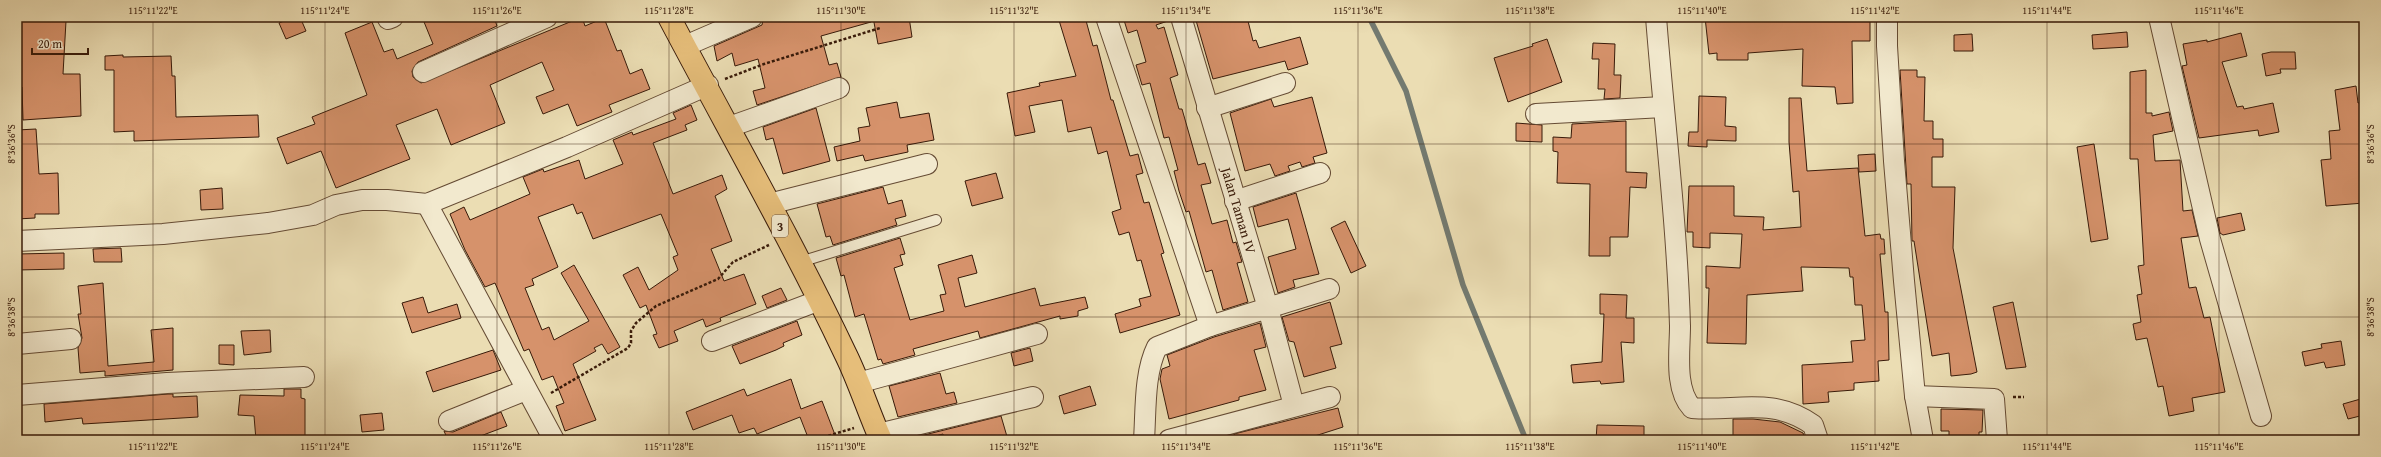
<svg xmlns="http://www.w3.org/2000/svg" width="2381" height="457" font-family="'Gentium Book Plus',serif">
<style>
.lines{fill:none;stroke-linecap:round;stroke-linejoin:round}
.stream{stroke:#737a70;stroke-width:5.5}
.building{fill:#d6926b;stroke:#381a09}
.service-casing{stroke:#654b34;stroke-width:12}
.minor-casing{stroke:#654b34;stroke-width:22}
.trunk-casing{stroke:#381a09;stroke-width:24}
.path{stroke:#381a09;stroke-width:2.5;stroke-dasharray:3 2;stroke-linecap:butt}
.service{stroke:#f2e9ce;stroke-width:10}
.minor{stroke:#f2e9ce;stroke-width:20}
.trunk{stroke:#e6be7a;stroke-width:22}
.ticks{fill:none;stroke:#381a09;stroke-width:1;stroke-opacity:0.45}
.labels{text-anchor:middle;stroke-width:4;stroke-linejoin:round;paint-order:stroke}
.shield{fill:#f2e9ce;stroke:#705844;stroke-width:1}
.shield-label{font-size:13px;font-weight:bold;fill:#381a09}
.street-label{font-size:14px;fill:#381a09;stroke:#f2e9ce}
.neatline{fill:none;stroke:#381a09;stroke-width:1.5}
.ticks-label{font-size:10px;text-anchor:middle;fill:#381a09}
</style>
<rect width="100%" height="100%" fill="#ebddb3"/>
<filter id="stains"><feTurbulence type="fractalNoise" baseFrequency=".005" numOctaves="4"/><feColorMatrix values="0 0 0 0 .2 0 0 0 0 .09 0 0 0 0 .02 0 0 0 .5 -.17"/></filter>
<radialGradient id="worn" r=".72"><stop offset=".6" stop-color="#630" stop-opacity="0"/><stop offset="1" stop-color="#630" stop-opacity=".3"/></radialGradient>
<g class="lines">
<polyline class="stream" points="1369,17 1406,91 1463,285 1526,440"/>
</g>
<g class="building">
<polygon points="294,17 300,17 306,31 286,39 279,23"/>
<polygon points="422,17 494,17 497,26 418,62 412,71 413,77 421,83 582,17 585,26 604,18 617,51 621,50 630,74 642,69 650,89 609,105 612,112 577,126 568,104 543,114 536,97 554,90 542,62 490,85 505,123 451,145 437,109 396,125 410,159 336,188 321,151 287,164 277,138 315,124 312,117 367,95 345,33 372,22 384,52 393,49 397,59 433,44"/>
<polygon points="771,17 870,17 871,22 821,36 829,65 837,63 841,77 757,105 753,91 765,88 758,59 735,66 732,53 717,61 714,46 762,25 763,19"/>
<polygon points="873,17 909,17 912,37 878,44"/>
<polygon points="1058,17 1085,17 1093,46 1097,45 1111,100 1113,100 1130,156 1138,154 1143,173 1136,175 1144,203 1149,202 1164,253 1161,254 1180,315 1120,333 1115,314 1141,306 1139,299 1151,296 1141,260 1137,261 1129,232 1119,235 1112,212 1121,209 1107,151 1098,154 1091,127 1068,132 1062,100 1029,106 1035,132 1015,136 1007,93 1040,86 1039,83 1076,76"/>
<polygon points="1123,17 1168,17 1168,21 1156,25 1158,29 1164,27 1178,75 1170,78 1179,109 1182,109 1198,165 1205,163 1211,183 1201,185 1212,224 1227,220 1233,243 1236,242 1242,262 1237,263 1248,302 1223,310 1212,270 1206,272 1189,211 1186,212 1179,191 1174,171 1178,170 1169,137 1164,138 1150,83 1142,85 1136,65 1146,62 1137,30 1128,33"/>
<polygon points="1195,17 1247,17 1253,41 1256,40 1259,48 1300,37 1308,64 1288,70 1285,61 1213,79"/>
<polygon points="1705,17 1870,17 1870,41 1852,41 1853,103 1837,104 1835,87 1802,86 1803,49 1748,53 1748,60 1717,60 1717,53 1709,54"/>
<polygon points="17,18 66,21 63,74 80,74 81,116 23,120 22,87 17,87"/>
<polygon points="2127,32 2128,47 2093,49 2092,35"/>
<polygon points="2241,33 2247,56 2222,62 2237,107 2243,106 2244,109 2273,103 2279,132 2259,136 2258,130 2199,138 2182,66 2187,65 2183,44 2207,40 2207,42"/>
<polygon points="1972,34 1973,51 1954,51 1954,35"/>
<polygon points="1547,39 1562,82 1508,102 1494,58 1533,46 1532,44"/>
<polygon points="1593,43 1615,44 1614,75 1621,75 1620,98 1604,99 1605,89 1598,89 1599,59 1592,59"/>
<polygon points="2271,52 2295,52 2296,69 2280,69 2281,73 2266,76 2262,54"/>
<polygon points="123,55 123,57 171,56 172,76 175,76 176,117 258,115 259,137 134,141 134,131 114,132 114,70 105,70 105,56"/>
<polygon points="1900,70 1917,70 1917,77 1925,77 1924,121 1933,121 1933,139 1943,139 1943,157 1932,157 1932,187 1955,187 1953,248 1977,372 1971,374 1951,376 1949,353 1932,356 1914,241 1912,241 1911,184 1907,184"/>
<polygon points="2146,70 2146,113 2152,113 2152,116 2169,112 2173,131 2153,135 2155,161 2180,160 2183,211 2192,210 2198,236 2181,238 2189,288 2196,287 2204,318 2210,317 2225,392 2192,398 2194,411 2169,416 2163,386 2158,387 2147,338 2136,340 2133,324 2141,322 2137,295 2142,294 2138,266 2144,265 2138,159 2130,159 2130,72"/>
<polygon points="2356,86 2358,103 2364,102 2364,203 2326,206 2321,160 2331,159 2329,131 2340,130 2335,90"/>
<polygon points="1699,96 1726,97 1725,126 1736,127 1736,141 1707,140 1707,147 1688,146 1689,132 1698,132"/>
<polygon points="1312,97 1327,153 1313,157 1315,163 1302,167 1300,162 1288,166 1290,171 1275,176 1270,164 1245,171 1230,113 1271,99 1274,107"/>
<polygon points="1789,98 1801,98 1807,171 1858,168 1865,236 1880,234 1881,239 1884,239 1885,254 1880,254 1885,312 1888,312 1889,360 1878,361 1879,381 1854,383 1854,390 1828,392 1829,402 1803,404 1802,365 1853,362 1851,341 1865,340 1862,305 1855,305 1853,277 1850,277 1849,268 1801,267 1803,291 1747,295 1746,344 1707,343 1709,288 1706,288 1706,266 1740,268 1742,234 1710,233 1710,248 1693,247 1693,232 1687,232 1689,186 1734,186 1734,216 1764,217 1763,230 1801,227 1799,191 1793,192 1789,142"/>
<polygon points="897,102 900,118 929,113 934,140 907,145 908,152 865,161 863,155 837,161 834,147 860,141 858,128 870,126 866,108"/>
<polygon points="691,105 697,120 685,125 687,130 653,143 673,194 722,175 727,189 715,196 732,241 711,249 724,281 744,274 756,304 720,318 721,321 706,327 703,319 674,331 678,341 659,348 653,335 657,334 646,305 640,308 623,275 638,267 649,290 678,270 673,257 678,255 661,214 593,239 582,212 577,214 573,204 538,217 558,267 532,279 534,285 525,288 542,330 549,327 554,340 589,321 561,273 574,265 620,347 608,354 602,344 594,348 596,351 573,364 596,420 565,431 556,406 564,403 553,376 542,380 529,349 524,351 495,283 485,287 465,250 450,214 464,207 470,220 530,194 523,177 543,169 544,172 579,160 585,179 623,164 613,140 632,132 633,135 676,119 673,113"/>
<polygon points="816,108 830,161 783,174 773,138 766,140 763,127"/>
<polygon points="1626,121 1626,172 1647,173 1646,188 1630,187 1628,237 1610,237 1610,256 1589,256 1590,184 1557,183 1558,152 1553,151 1553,137 1571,138 1572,124"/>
<polygon points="1516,123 1542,125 1542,142 1516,141"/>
<polygon points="36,129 39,174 58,173 59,214 35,214 35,218 17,219 17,130"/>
<polygon points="2094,144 2108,239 2091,242 2077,147"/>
<polygon points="1875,154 1876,171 1859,172 1858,155"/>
<polygon points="996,173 1003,198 972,206 965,181"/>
<polygon points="883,187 888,204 902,200 906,216 895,219 897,225 833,245 830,236 826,237 817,204"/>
<polygon points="222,188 223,209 201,210 200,190"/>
<polygon points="1296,193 1319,274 1293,280 1295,287 1278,293 1268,257 1296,249 1288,219 1258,227 1253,207"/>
<polygon points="2241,213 2245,230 2223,235 2220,233 2217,218"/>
<polygon points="1345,221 1366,266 1351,273 1331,228"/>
<polygon points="900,238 905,254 900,255 903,265 894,268 910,320 944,311 940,295 946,294 938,265 972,255 977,273 958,278 965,307 1035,288 1040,306 1085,297 1088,308 1078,311 1078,316 1060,319 1060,316 980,338 978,331 913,349 915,355 883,364 881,359 878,360 864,314 855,317 844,275 841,276 836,258"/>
<polygon points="121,248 122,262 94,262 93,249"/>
<polygon points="64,253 64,269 17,270 17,254"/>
<polygon points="103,283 108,366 154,362 151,330 173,328 173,370 105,376 105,371 80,373 78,348 82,338 78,314 81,314 78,286"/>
<polygon points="781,288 787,300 767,308 762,296"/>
<polygon points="1600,294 1627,295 1626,318 1634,318 1634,343 1621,342 1624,382 1601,384 1600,381 1573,383 1571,365 1602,362 1604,314 1600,314"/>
<polygon points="423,297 428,313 457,304 461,318 412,333 402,303"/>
<polygon points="1330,302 1342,344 1330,347 1336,368 1304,377 1294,342 1289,341 1282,317"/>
<polygon points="2013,302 2026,367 2006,369 1993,307"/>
<polygon points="797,321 802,335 783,343 784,346 776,350 740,364 732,346"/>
<polygon points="1260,323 1266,347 1254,350 1266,390 1239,397 1239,400 1169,419 1160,379 1162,369 1170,366 1167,355 1214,337"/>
<polygon points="270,330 271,352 244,355 241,331"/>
<polygon points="2341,341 2345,365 2326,368 2324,362 2305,366 2302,352 2322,348 2321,344"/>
<polygon points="219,345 234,345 234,365 219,364"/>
<polygon points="1030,348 1033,361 1014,366 1011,353"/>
<polygon points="493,350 501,370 433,392 426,372"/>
<polygon points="940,373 946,394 954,392 957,403 898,417 889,386"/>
<polygon points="791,379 801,409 822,401 837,440 809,440 800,417 757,434 754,428 739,433 732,415 693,430 686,412 744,389 747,396"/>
<polygon points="1090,386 1096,405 1064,414 1059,396"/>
<polygon points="284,389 301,389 301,398 305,399 305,440 256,440 254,416 238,415 240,395 284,396"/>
<polygon points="168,394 173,394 173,397 197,396 198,417 83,424 82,418 45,422 44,404"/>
<polygon points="2364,398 2364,415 2348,419 2343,404"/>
<polygon points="1338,408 1343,427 1318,435 1299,440 1235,440 1234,434"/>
<polygon points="1941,409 1983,410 1982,432 1979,432 1979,440 1949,440 1949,431 1941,431"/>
<polygon points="501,412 507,426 470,440 448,440 444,431 453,432"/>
<polygon points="382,413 384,430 362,432 360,415"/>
<polygon points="1001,416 1008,440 944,440 943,434 921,440 920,436"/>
<polygon points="1733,419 1753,419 1780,422 1803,433 1806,440 1784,440 1784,437 1733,436"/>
<polygon points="1597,425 1644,426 1644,440 1596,440"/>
</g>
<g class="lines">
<g class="service-casing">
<polyline id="service" points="800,262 936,220"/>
</g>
<g class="minor-casing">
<g id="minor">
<polyline points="1106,17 1210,326"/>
<path id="s1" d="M1181 17 1268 308 1294 406"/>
<path d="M1656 17C1664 120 1677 223 1680 326 1680 351 1674 389 1692 408 1736 412 1772 396 1813 425L1818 440"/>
<polyline points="1887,17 1887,46 1894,161 1904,281 1915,396 1923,440"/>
<polyline points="2159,17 2210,239 2261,416"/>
<polyline points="388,19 393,17"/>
<polyline points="685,46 752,17"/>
<polyline points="423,72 547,17"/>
<polyline points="1207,108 1285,83"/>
<polyline points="1536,114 1663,107"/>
<polyline points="729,127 839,88"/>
<polyline points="1235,201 1320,173"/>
<polyline points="427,204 554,440"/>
<polyline points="769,204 927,164"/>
<polyline points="17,241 163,234 268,223 313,215 336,205 362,200 387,200 427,204 567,147 708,85"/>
<polyline points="712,341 820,300"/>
<polyline points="17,344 71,339"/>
<polyline points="858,383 1037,334"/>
<polyline points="17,395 167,383 304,377"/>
<polyline points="1915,396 1994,399 1997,440"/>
<polyline points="449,421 526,390"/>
<polyline points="878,434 1033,397"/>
<path d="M1144 440C1146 411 1144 373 1157 347L1210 326 1329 289"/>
<polyline points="1169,440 1330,397"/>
</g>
</g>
<g class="trunk-casing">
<path id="trunk" d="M669 17C728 129 791 239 845 353 859 381 868 411 881 440"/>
</g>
<g class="path">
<polyline points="725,79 764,64 880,28"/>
<polyline points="551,393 628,348 631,343 631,331 636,323 656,306 718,279 733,262 769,245"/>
<polyline points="2013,397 2024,397"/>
<polyline points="814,440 854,428"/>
</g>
<use href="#service" class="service"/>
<use href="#minor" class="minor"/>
<use href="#trunk" class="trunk"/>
</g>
<path class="ticks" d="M153 17V440M325 17V440M497 17V440M669 17V440M841 17V440M1014 17V440M1186 17V440M1358 17V440M1530 17V440M1702 17V440M1875 17V440M2047 17V440M2219 17V440M17 144H2364M17 317H2364"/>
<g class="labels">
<rect class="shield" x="772" y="215" width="16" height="22" rx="3"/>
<g class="shield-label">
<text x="780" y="231">3</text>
</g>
<g class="street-label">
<text dy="5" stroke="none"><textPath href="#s1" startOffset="202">Jalan Taman IV</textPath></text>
</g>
</g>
<rect width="2381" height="457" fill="none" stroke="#ebddb3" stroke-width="44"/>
<path d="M32 48v6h56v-6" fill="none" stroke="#381a09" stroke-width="2"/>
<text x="38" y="48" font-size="12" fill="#381a09" stroke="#f2e9ce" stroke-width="3" paint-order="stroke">20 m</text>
<rect x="22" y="22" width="2337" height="413" class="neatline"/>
<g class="ticks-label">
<text x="153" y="14">115°11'22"E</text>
<text x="325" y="14">115°11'24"E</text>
<text x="497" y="14">115°11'26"E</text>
<text x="669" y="14">115°11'28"E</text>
<text x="841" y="14">115°11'30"E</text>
<text x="1014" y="14">115°11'32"E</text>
<text x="1186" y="14">115°11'34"E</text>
<text x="1358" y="14">115°11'36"E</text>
<text x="1530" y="14">115°11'38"E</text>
<text x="1702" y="14">115°11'40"E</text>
<text x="1875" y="14">115°11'42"E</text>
<text x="2047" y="14">115°11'44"E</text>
<text x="2219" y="14">115°11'46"E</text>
<text transform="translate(11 144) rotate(-90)" y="4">8°36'36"S</text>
<text transform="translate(2370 144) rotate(-90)" y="4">8°36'36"S</text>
<text transform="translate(11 317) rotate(-90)" y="4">8°36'38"S</text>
<text transform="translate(2370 317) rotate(-90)" y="4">8°36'38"S</text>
<text x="153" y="450">115°11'22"E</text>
<text x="325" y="450">115°11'24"E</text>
<text x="497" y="450">115°11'26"E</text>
<text x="669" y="450">115°11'28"E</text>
<text x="841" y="450">115°11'30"E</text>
<text x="1014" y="450">115°11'32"E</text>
<text x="1186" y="450">115°11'34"E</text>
<text x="1358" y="450">115°11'36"E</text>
<text x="1530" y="450">115°11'38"E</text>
<text x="1702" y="450">115°11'40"E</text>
<text x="1875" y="450">115°11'42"E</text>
<text x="2047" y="450">115°11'44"E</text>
<text x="2219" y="450">115°11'46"E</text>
</g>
<rect width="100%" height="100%" filter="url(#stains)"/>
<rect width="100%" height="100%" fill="url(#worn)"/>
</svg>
